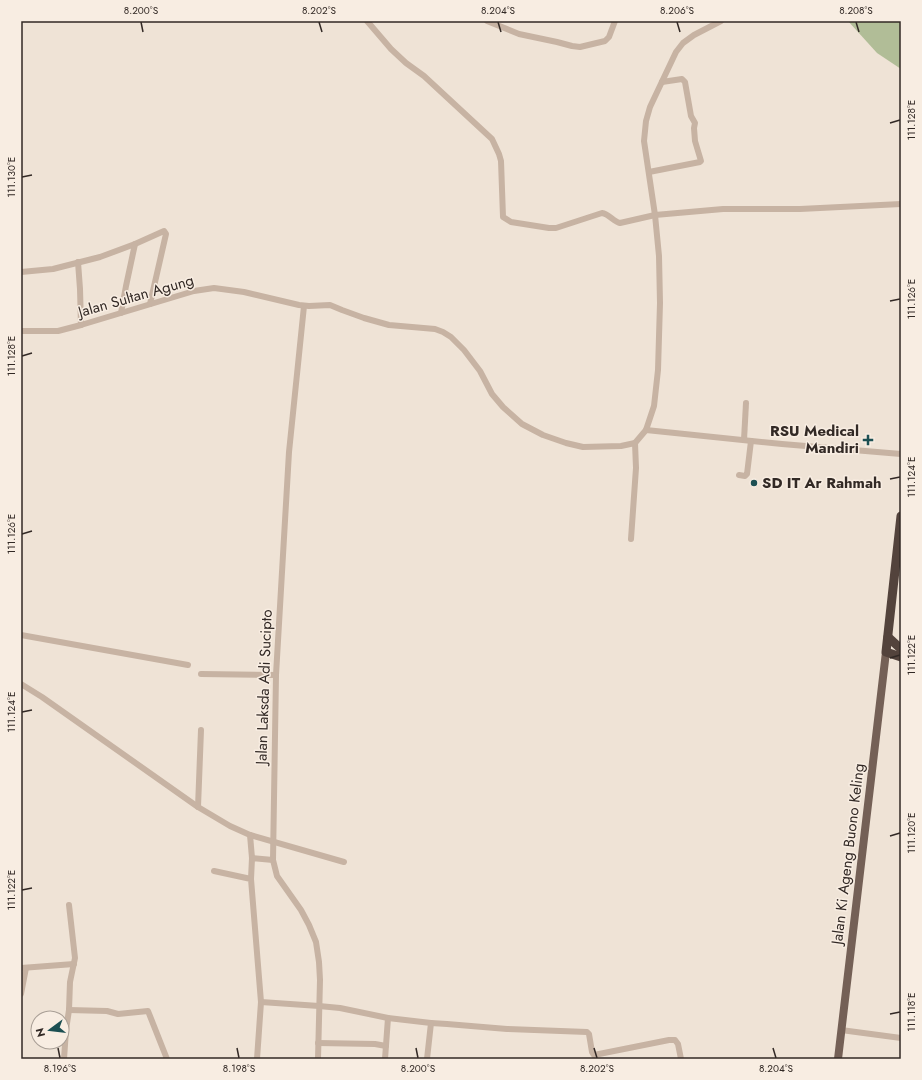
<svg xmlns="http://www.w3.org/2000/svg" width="922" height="1080" font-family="Jost,sans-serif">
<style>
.green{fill:#b1bd97}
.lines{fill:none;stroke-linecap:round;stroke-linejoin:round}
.minor{stroke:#c7b3a3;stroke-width:6}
.major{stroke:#746056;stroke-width:8}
.highway{stroke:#53433c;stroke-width:9}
.ticks{fill:none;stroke:#322925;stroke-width:1.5}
.poi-dot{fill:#1c4f52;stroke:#f8ede2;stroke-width:1.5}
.labels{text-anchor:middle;stroke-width:3;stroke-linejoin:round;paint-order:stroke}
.street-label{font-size:15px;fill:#322925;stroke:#f8ede2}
.poi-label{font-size:15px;font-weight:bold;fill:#322925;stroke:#f8ede2;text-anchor:end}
.neatline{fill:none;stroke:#322925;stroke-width:1.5}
.ticks-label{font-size:10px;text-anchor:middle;fill:#322925}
</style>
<rect width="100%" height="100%" fill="#efe3d6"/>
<polygon class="green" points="848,21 901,21 901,69 877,53"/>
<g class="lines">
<g class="minor">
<path d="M367 21 391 49 406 63 424 76 492 139 499 154 501 161 503 217 511 222 549 228H556L602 213C609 214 613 221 620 223L655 215 723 209H800L901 204"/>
<polyline points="487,21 519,34 557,42 572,46 580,47 605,41 609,37 615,21"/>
<polyline points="649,172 700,162 701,161 695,141 694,128 695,123 691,116 685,82 682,79 662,82"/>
<polyline points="78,262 80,289 81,325"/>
<polyline points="21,272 53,269 100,257 135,244 164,231 166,234 150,304"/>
<polyline points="304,306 289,452 276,675 273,860 277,876 301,910 309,925 316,942 319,962 320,980 318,1059"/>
<polyline points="121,313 126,286 135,244"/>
<polyline points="21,331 58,331 81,325 194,291 214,288 244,292 299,305 309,306 330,305 342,310 364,318 389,325 435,329 443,332 451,337 464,350 480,371 492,394 503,407 522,424 543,435 566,443 583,447 621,446 635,443 646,430 654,406 658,370 660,303 659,256 655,215 644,141 646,121 650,107 676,52 683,43 694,35 721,21"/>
<polyline points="646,430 782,444 901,454"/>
<polyline points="744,440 746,403"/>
<polyline points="739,475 745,476 747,474 751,441"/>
<polyline points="631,539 636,468 635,443"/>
<polyline points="21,635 188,665"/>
<polyline points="201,674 276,675"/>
<polyline points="21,684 42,697 198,807 230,826 250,835 344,862"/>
<polyline points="198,807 201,730"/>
<polyline points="250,835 252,858"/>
<polyline points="214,871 251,879 261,1002"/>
<polyline points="251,879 252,858 273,860"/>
<polyline points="21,968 74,964"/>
<polyline points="21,994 26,968"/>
<polyline points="69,1010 107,1011 118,1014 148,1011 167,1059"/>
<polyline points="431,1023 447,1024 507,1029 587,1032 589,1034 592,1052 594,1055 669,1040 675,1040 678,1044 681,1059"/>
<polyline points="841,1030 901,1038"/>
<polyline points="318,1043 375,1044 386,1046"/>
<polyline points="64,1059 66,1030 69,1010 70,982 75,958 69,905"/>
<polyline points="257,1059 261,1002 319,1006 340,1008 388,1018 431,1023 427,1059"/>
<polyline points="385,1059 388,1018"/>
</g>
<polyline class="major" points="838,1059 886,652"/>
<g class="highway">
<polyline points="901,516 886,652 901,657"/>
<polyline points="888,637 901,649"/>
</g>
</g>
<path class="ticks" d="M141 22 143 32M319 22 322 32M498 22 501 32M677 22 680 32M856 22 859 32M890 123 900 120M22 177 32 175M890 301 900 299M22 356 32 353M890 479 900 477M22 534 32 531M890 658 900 655M22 712 32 710M890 836 900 833M22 890 32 888M890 1014 900 1012M58 1048 60 1058M237 1048 239 1058M416 1048 418 1058M594 1048 597 1058M773 1048 776 1058"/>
<g class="poi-dot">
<path d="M866 434h4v4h4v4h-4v4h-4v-4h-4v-4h4z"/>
<circle cx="754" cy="483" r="4"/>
</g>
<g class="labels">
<g class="street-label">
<text transform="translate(136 296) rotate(-16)" y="5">Jalan Sultan Agung</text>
<text transform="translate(264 687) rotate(-88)" y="5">Jalan Laksda Adi Sucipto</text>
<text transform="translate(848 854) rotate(-83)" y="5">Jalan Ki Ageng Buono Keling</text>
</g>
<g class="poi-label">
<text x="859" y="436">RSU Medical<tspan x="859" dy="17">Mandiri</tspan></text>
<text x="762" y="488" text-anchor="start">SD IT Ar Rahmah</text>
</g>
</g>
<rect width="922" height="1080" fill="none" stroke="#f8ede2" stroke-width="44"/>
<g transform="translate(50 1030) rotate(255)"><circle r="19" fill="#f8ede2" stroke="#a99f96"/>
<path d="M0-3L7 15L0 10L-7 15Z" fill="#1c4f52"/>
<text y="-6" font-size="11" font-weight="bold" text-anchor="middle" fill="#322925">N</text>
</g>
<rect x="22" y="22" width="878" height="1036" class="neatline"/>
<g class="ticks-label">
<text x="141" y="14">8.200°S</text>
<text x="319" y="14">8.202°S</text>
<text x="498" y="14">8.204°S</text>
<text x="677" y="14">8.206°S</text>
<text x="856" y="14">8.208°S</text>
<text transform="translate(911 120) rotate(-90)" y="4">111.128°E</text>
<text transform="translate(11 177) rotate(-90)" y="4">111.130°E</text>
<text transform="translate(911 299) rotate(-90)" y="4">111.126°E</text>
<text transform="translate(11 356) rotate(-90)" y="4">111.128°E</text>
<text transform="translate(911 477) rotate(-90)" y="4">111.124°E</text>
<text transform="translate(11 534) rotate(-90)" y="4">111.126°E</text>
<text transform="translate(911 655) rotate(-90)" y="4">111.122°E</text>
<text transform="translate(11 712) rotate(-90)" y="4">111.124°E</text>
<text transform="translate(911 833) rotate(-90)" y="4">111.120°E</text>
<text transform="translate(11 890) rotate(-90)" y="4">111.122°E</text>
<text transform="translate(911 1012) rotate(-90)" y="4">111.118°E</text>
<text x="60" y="1072">8.196°S</text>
<text x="239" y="1072">8.198°S</text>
<text x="418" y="1072">8.200°S</text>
<text x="597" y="1072">8.202°S</text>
<text x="776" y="1072">8.204°S</text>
</g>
</svg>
